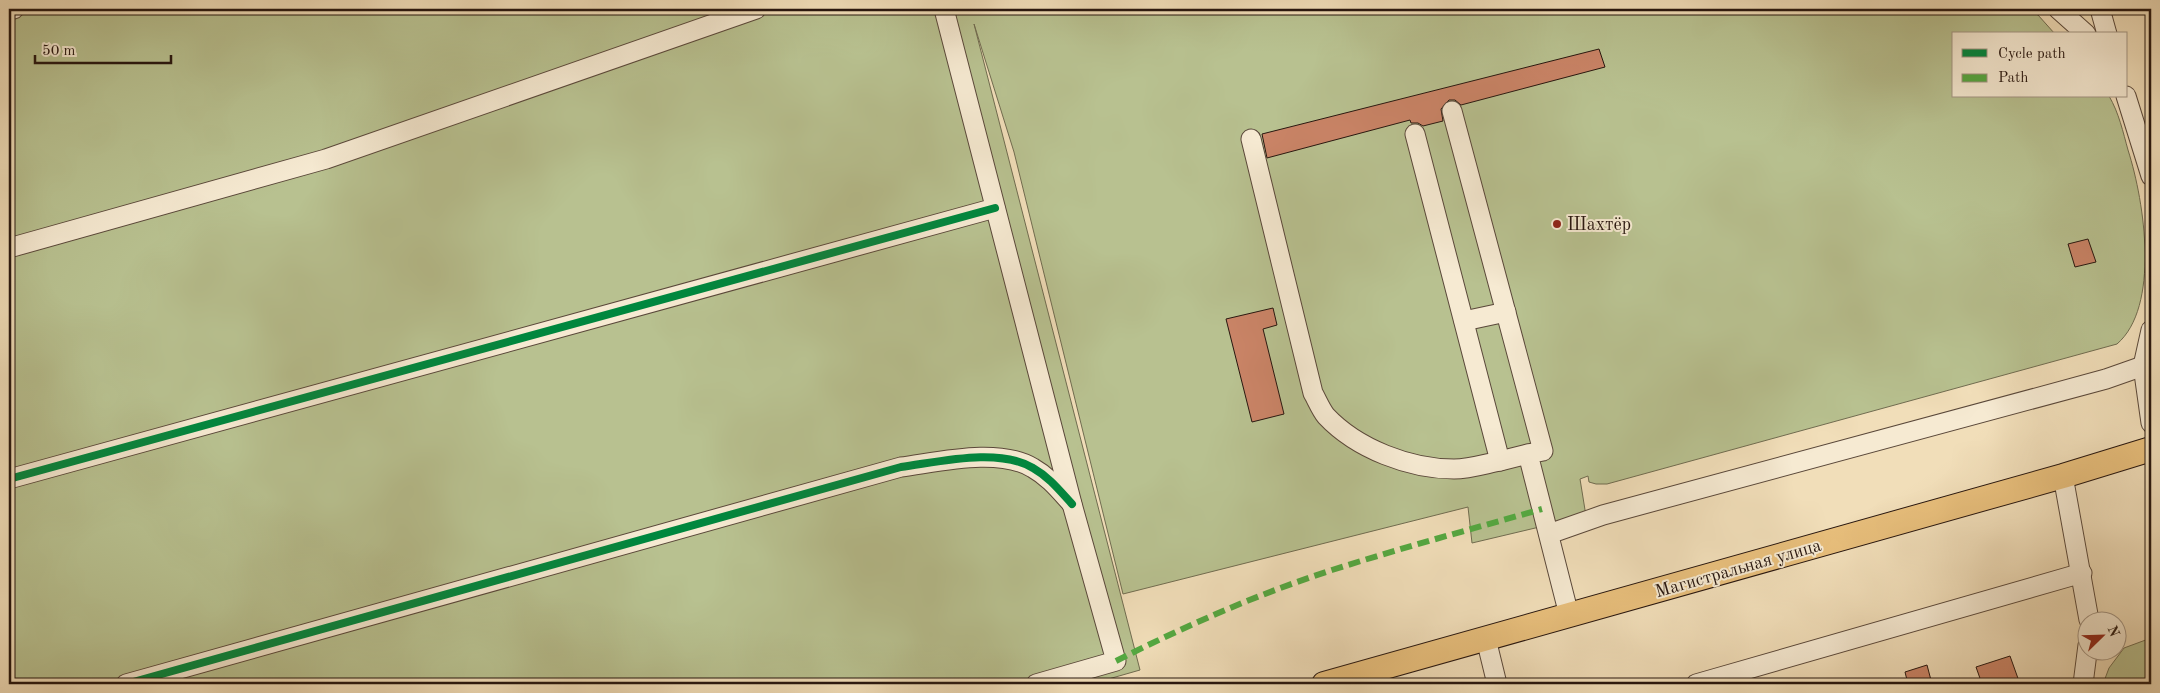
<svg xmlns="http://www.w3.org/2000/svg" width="2160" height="693" font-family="'Old Standard TT',serif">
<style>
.green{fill:#b8c190;stroke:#706c50}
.building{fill:#ca8467;stroke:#27160f}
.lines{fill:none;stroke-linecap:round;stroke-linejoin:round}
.minor-casing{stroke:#5a483a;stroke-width:21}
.major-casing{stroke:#27160f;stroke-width:26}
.minor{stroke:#f6ead2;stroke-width:19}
.major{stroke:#e8bf7c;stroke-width:24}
.quiet{stroke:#53a941;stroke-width:6;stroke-dasharray:12 6;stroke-linecap:butt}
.cycleway-casing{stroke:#f6ead2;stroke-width:11}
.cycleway{stroke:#00873e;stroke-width:8}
.poi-dot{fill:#8f2418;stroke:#f6ead2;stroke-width:2}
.labels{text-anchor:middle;stroke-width:4;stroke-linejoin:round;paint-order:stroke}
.poi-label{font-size:18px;fill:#27160f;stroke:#f6ead2;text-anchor:start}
.street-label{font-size:18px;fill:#27160f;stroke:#f6ead2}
</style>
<rect width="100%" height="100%" fill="#f1deb9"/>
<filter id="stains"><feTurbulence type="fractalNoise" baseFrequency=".004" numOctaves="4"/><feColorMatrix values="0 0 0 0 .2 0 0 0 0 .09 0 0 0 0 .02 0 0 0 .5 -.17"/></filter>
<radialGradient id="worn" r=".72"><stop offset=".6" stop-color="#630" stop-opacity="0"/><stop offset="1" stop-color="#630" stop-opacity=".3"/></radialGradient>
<g class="green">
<path d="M9 9H1954L1958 13 1963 9H2024L2038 15 2055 34H1954V96H2109C2119 113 2123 132 2128 150 2145 203 2160 307 2117 344L1607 484H1596L1589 482 1588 476 1580 479 1586 516 1472 543 1468 507 1123 594 1014 152 974 24 1140 670 1091 684H9Z"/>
<polygon points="2151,638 2151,684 2103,684 2109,668 2124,648"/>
</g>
<g class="building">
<polygon points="1599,49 1605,67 1461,105 1455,100 1449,100 1441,109 1443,121 1423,126 1418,123 1411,123 1410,120 1267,158 1262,134"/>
<polygon points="2088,239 2096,262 2075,267 2068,244"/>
<polygon points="1273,308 1277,325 1263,329 1284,414 1252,422 1226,319"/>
<polygon points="2010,656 2020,684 1982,684 1976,667"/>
<polygon points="1927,665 1932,684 1908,684 1905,672"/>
</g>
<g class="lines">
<g class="minor-casing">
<g id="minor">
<polyline points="944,9 1072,504 1116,661 1036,684"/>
<polyline points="2058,9 2086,34"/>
<polyline points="2100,9 2107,34"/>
<polyline points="9,10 14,9"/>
<polyline points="2126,96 2151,176"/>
<polyline points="1452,111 1543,451 1528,454 1569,615"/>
<polyline points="1415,134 1500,461 1528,454"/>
<path d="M1251 139 1313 393C1317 400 1321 410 1326 416 1357 449 1410 469 1454 469 1469 469 1485 464 1500 461"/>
<polyline points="9,248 326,159 756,9"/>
<polyline points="1464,321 1506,312"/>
<polyline points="2151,330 2143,366 2151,423"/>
<polyline points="2063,476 2089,620"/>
<polyline points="9,479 995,208"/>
<polyline points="1549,534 1603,515 2106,379 2143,366"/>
<polyline points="1486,639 1497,684"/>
<path d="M126 684 901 467C939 462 998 447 1033 468 1049 477 1060 491 1072 504"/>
<polyline points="1696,684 2082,573"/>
<polyline points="2083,684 2088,645"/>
</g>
</g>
<g class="major-casing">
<polyline id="major" points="1324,684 2063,476 2151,449"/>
</g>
<use href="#minor" class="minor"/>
<use href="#major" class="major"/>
<path class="quiet" d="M1116 661C1185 626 1258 594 1332 570 1401 548 1472 529 1542 509"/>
<g class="cycleway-casing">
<g id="cycleway">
<polyline points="9,479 995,208"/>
<path d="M126 684 901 467C939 462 998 447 1033 468 1049 477 1060 491 1072 504"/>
</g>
</g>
<use href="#cycleway" class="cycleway"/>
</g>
<circle class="poi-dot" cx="1557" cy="224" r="5"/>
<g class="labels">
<g class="poi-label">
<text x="1567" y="230">Шахтёр</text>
</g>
<g class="street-label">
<text transform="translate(1738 568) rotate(-16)" y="6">Магистральная улица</text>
</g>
</g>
<rect width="2160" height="693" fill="none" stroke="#f1deb9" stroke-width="30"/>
<rect x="10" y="10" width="2140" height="673" fill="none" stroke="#27160f" stroke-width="2.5"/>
<rect x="15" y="15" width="2130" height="663" fill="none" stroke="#27160f"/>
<rect x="1952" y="32" width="175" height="65" fill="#f6ead2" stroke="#a39584"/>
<rect x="1962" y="49" width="25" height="8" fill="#00873e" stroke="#a39584"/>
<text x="1998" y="58" font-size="15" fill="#27160f">Cycle path</text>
<rect x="1962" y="74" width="25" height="8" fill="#53a941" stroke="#a39584"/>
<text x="1998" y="82" font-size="15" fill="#27160f">Path</text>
<g transform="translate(2102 636) rotate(67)"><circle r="24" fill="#f6ead2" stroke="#a39584"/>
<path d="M0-4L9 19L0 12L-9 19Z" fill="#8f2418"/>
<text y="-8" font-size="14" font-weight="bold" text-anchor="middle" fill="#27160f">N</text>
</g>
<path d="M35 55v8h136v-8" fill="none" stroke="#27160f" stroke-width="2.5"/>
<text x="42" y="55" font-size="15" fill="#27160f" stroke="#f6ead2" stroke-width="4" paint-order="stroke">50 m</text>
<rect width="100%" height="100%" filter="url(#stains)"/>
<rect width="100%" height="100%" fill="url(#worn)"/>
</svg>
